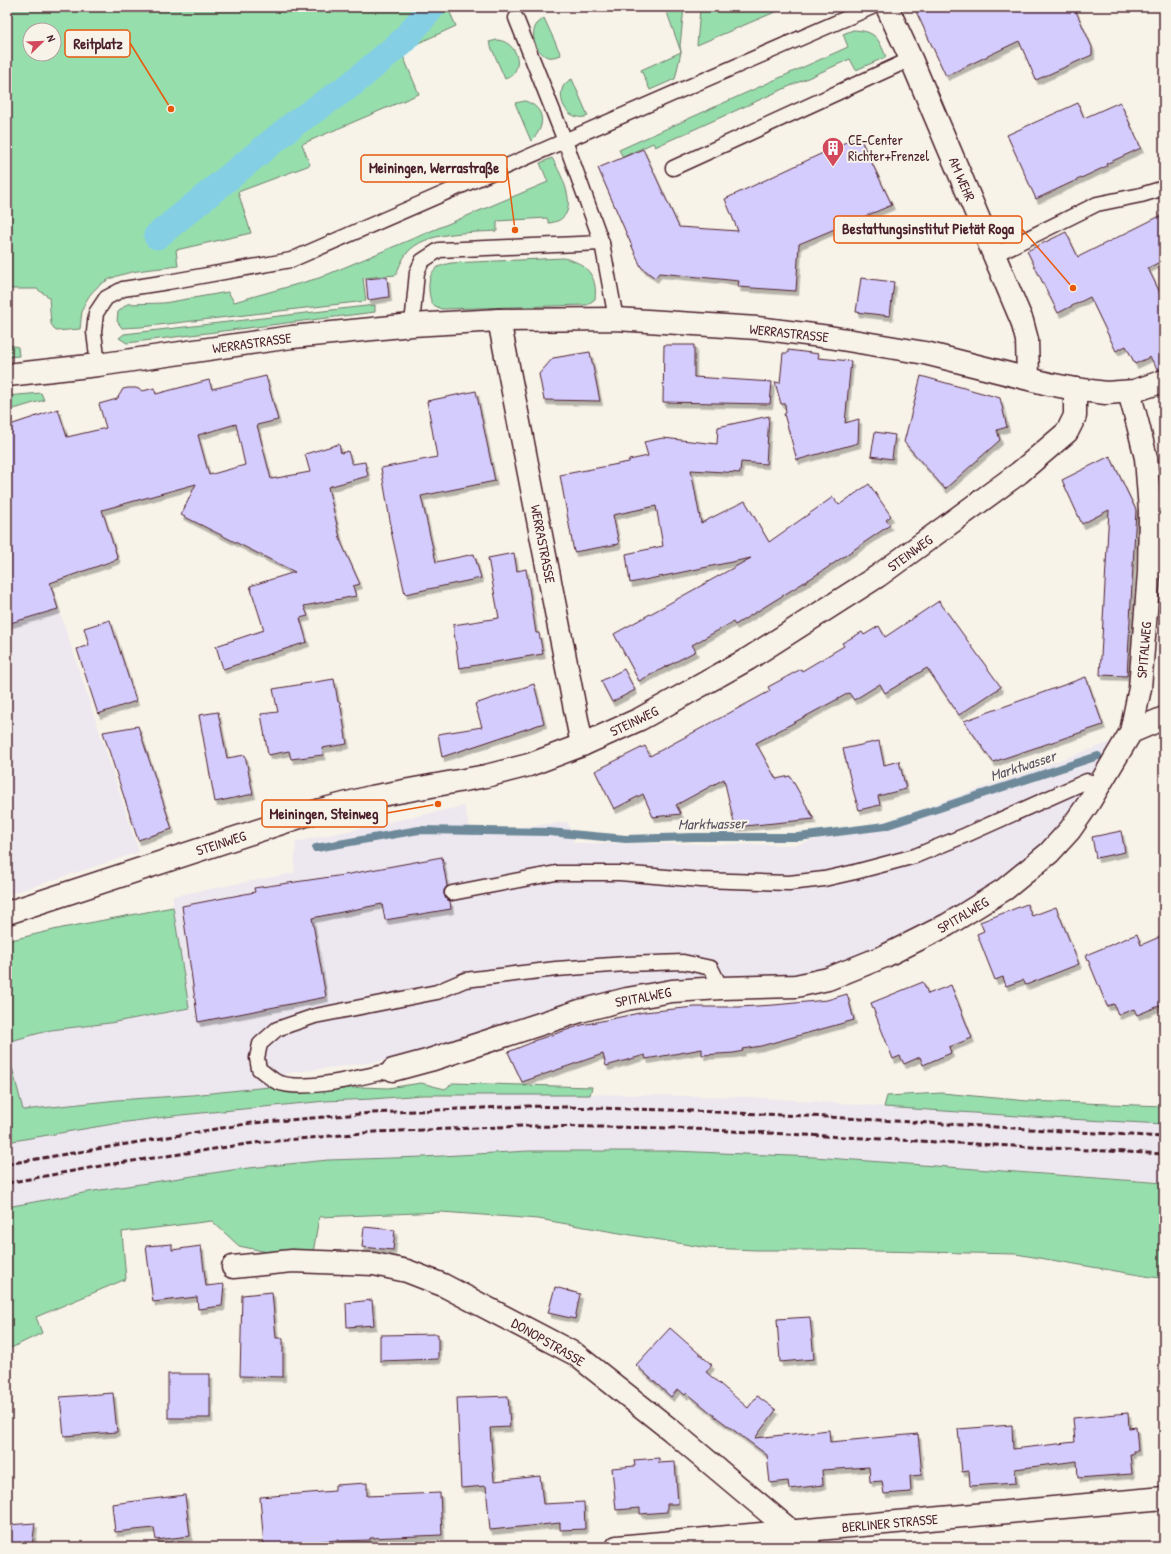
<svg xmlns="http://www.w3.org/2000/svg" width="1171" height="1554" font-family="'Patrick Hand',sans-serif">
<style>
.built{fill:#ede7ef}
.green{fill:#97dead;stroke:#707e6c;fill-rule:evenodd}
.lines{fill:none;stroke-linecap:round;stroke-linejoin:round}
.stream{stroke:#6d899a;stroke-width:8}
.canal{stroke:#84cfe4;stroke-width:27}
.building{fill:#d5ccfe;stroke:#4a1f2b;fill-rule:evenodd;filter:url(#shadow)}
.service-casing{stroke:#4a1f2b;stroke-width:17}
.minor-casing{stroke:#4a1f2b;stroke-width:25}
.tertiary-casing{stroke:#4a1f2b;stroke-width:25}
.service{stroke:#f7f3e8;stroke-width:14}
.minor{stroke:#f7f3e8;stroke-width:22}
.tertiary{stroke:#f7f3e8;stroke-width:22}
.rail{stroke:#4a1f2b;stroke-width:3;stroke-dasharray:6 3;stroke-linecap:butt}
.labels{text-anchor:middle;stroke-width:4;stroke-linejoin:round;paint-order:stroke}
.poi-label{font-size:14px;fill:#4a1f2b;stroke:#f7f3e8;text-anchor:start}
.street-label{font-size:14px;fill:#4a1f2b;stroke:#f7f3e8}
.water-label{font-size:15px;font-style:italic;fill:#5b5462;stroke:#f7f3e8}
.leader{fill:none;stroke:#e8590c;stroke-width:1.5}
.callout-dot{fill:#e8590c;stroke:#f7f3e8;stroke-width:1.5}
.callout{fill:#f7f3e8;stroke:#e8590c;stroke-width:1.5}
.callout-label{font-size:15px;text-anchor:middle;font-weight:bold;fill:#4a1f2b}
</style>
<defs>
<filter id="shadow"><feDropShadow dx="2.5" dy="4.5" stdDeviation="0" flood-color="#0004"/></filter>
</defs>
<rect width="100%" height="100%" fill="#f7f3e8"/>
<filter id="ink" filterUnits="userSpaceOnUse"><feTurbulence type="fractalNoise" baseFrequency=".025" numOctaves="2"/><feDisplacementMap in="SourceGraphic" scale="8" xChannelSelector="R" yChannelSelector="G"/><feConvolveMatrix kernelMatrix="1 2 1 2 8 2 1 2 1" color-interpolation-filters="sRGB"/></filter>
<g filter="url(#ink)">
<g class="built">
<polygon points="7,452 139,852 7,895"/>
<polygon points="1120,739 1082,800 1021,869 944,919 847,961 823,969 795,975 728,978 705,977 670,980 622,989 577,999 526,1018 398,1059 288,1073 269,1087 192,1095 117,1100 23,1110 7,1048 7,1042 51,1030 110,1023 189,1008 173,907 173,896 294,873 296,842 464,806 471,832 568,822 574,843 796,845 890,820"/>
<polygon points="523,1093 749,1097 1048,1118 1164,1124 1164,1182 814,1157 674,1151 529,1151 424,1157 328,1160 239,1169 94,1191 7,1207 7,1142 25,1138 119,1123 273,1105 410,1097"/>
</g>
<g class="green">
<path d="M7 7H449L448 8 456 26 401 51 419 94 302 144 310 165 238 192 251 233 176 250 178 266C144 271 97 269 83 308 81 314 81 322 80 329L56 331 51 324 49 297 37 289H7ZM30 30H54V54H30Z"/>
<polygon points="665,7 787,7 697,45 700,9 684,7 680,46 681,52 675,79 650,90 641,70 681,52"/>
<path d="M544 18 561 55C557 56 552 58 548 57 536 53 529 34 537 24 539 22 542 20 544 18Z"/>
<path d="M853 30C875 31 878 37 886 57L856 70 850 59 655 147 653 143 623 157 619 150 848 47 843 34Z"/>
<path d="M497 40C513 41 524 60 513 74 512 76 507 78 505 79L489 42Z"/>
<path d="M572 79 588 116C585 117 581 118 578 117 566 115 559 101 562 90 563 84 568 81 572 79Z"/>
<path d="M525 101C546 108 546 127 531 141L515 103Z"/>
<path d="M552 158C563 177 584 219 549 223L547 218 497 221V231C470 233 425 231 407 253 402 259 399 267 396 275L363 278 366 301 141 327 122 328 117 321 118 312 127 304 164 303 228 292 234 302 319 278 548 182 540 163Z"/>
<path d="M564 258C586 263 598 276 595 299L587 305 441 309 432 304C428 293 426 274 438 267 442 265 447 264 451 263Z"/>
<polygon points="375,305 375,312 127,343 119,338 124,334"/>
<polygon points="7,344 18,347 19,356 7,357"/>
<polygon points="41,393 44,400 7,411 7,396"/>
<polygon points="173,907 189,1008 110,1023 51,1030 7,1042 7,941 62,928"/>
<polygon points="7,1048 23,1110 117,1100 192,1095 269,1087 287,1092 317,1092 361,1087 388,1088 421,1083 445,1089 453,1083 592,1087 590,1095 423,1095 372,1099 326,1101 181,1115 119,1123 7,1142"/>
<polygon points="942,1093 1028,1101 1164,1106 1164,1124 1048,1118 884,1107 887,1096"/>
<polygon points="529,1151 674,1151 814,1157 1164,1183 1164,1278 1151,1277 1016,1254 829,1250 756,1250 707,1248 538,1219 441,1212 319,1217 313,1253 277,1254 239,1246 212,1221 122,1232 126,1279 36,1317 42,1333 7,1350 7,1207 94,1191 239,1169 328,1160 424,1157"/>
</g>
<g class="lines">
<polyline class="stream" points="316,848 419,830 549,832 626,839 694,837 798,837 885,826 1098,756"/>
<polyline class="canal" points="157,236 294,124 352,84 403,41 432,7"/>
</g>
<g class="building">
<polygon points="914,7 1074,7 1092,47 1092,55 1036,80 1019,41 946,76"/>
<polygon points="1120,102 1141,148 1106,164 1107,166 1036,199 1007,135 1078,103 1084,118"/>
<polygon points="859,136 892,205 799,244 796,291 738,287 739,281 659,273 655,278 641,267 598,168 643,149 679,227 738,231 725,199"/>
<polygon points="1164,214 1164,260 1148,268 1164,301 1164,369 1158,370 1150,357 1135,364 1126,346 1116,351 1090,297 1058,313 1027,251 1066,232 1078,257"/>
<polygon points="387,277 389,297 368,300 366,279"/>
<polygon points="861,278 894,282 890,316 856,312"/>
<polygon points="664,345 694,345 694,377 772,382 770,404 663,402"/>
<polygon points="788,350 819,354 818,358 851,361 845,423 859,419 858,443 797,460 784,414 786,413 785,404 781,404 775,382 780,383 783,353 788,353"/>
<polygon points="590,352 600,401 544,400 539,374 553,358"/>
<path d="M266 376 278 420 257 425 271 479 310 472 305 454 339 444 341 453 348 451 352 464 365 462 368 476 328 487 341 542 360 584 353 586 356 596 304 606 308 616 300 618 307 642 223 669 216 646 264 630 250 586 295 572 181 515 196 484 102 510 118 559 50 583 58 609 7 624V426L58 409 67 437 106 428 99 404 117 399 123 389 128 388H136L143 391 154 388 156 394 209 380 212 389ZM236 424 245 465 209 475 198 435Z"/>
<polygon points="921,376 1000,398 1007,427 997,430 1000,440 945,489 904,442"/>
<polygon points="476,391 495,481 421,496 436,562 474,554 481,578 405,594 390,526 391,526 381,468 437,457 427,401"/>
<polygon points="769,416 766,464 741,462 740,473 691,470 701,523 745,501 769,542 833,497 839,505 869,484 891,516 886,520 890,525 821,572 735,625 733,622 692,645 696,651 639,681 614,634 751,558 630,583 626,554 663,546 656,506 613,515 619,544 574,552 560,475 629,462 629,460 648,456 644,442 663,438 717,444 718,427"/>
<polygon points="875,432 895,435 892,459 871,456"/>
<polygon points="1110,456 1136,510 1127,676 1100,675 1109,510 1082,524 1062,480"/>
<polygon points="514,553 517,571 526,569 536,633 539,633 543,654 459,668 453,625 499,618 488,558"/>
<polygon points="939,601 1001,687 959,715 927,668 885,693 880,684 854,700 849,693 756,743 776,779 790,776 814,819 735,827 724,779 676,805 681,814 653,817 643,794 614,809 595,771 645,746 650,756 770,691 768,687 801,669 802,671 844,646 842,643 862,632 864,635 879,626 885,637"/>
<polygon points="110,620 136,701 98,714 77,649 89,645 84,628"/>
<polygon points="624,669 635,690 612,702 601,681"/>
<polygon points="1086,677 1103,725 993,762 964,721"/>
<polygon points="334,679 338,702 340,702 347,744 322,748 323,755 291,759 289,751 268,755 261,714 278,712 273,689"/>
<polygon points="534,684 544,723 442,757 438,734 482,727 475,704"/>
<polygon points="218,712 227,758 245,755 253,794 215,802 199,715"/>
<polygon points="138,726 172,829 138,840 103,732"/>
<polygon points="879,741 884,765 899,761 906,789 878,796 880,805 859,810 853,790 843,749"/>
<polygon points="1121,831 1125,852 1096,858 1092,837"/>
<polygon points="442,857 447,886 444,890 444,894 446,899 450,901 451,909 385,920 382,904 312,918 326,997 198,1022 182,906 255,892 254,888 344,875"/>
<polygon points="1027,904 1032,916 1056,907 1079,964 1026,985 1023,980 1006,986 1003,977 995,980 977,934 984,931 980,922"/>
<polygon points="1137,934 1141,945 1164,935 1164,1004 1137,1015 1134,1009 1118,1015 1114,1004 1107,1006 1086,955"/>
<polygon points="923,982 928,994 951,985 972,1038 949,1047 951,1053 923,1065 920,1057 904,1064 900,1056 893,1059 871,1003"/>
<polygon points="847,994 854,1020 761,1046 742,1049 743,1051 734,1053 702,1055 702,1049 646,1059 645,1055 606,1066 603,1054 522,1082 508,1052 533,1042 533,1041 582,1025 644,1012 695,1007 739,1007 774,1005 827,1000"/>
<polygon points="364,1227 395,1230 393,1250 362,1247"/>
<polygon points="172,1244 172,1250 201,1246 206,1286 224,1284 222,1306 198,1309 197,1297 153,1302 146,1246"/>
<polygon points="555,1287 580,1294 575,1319 548,1313"/>
<polygon points="272,1292 276,1338 283,1338 283,1377 240,1376 242,1295"/>
<polygon points="372,1300 374,1325 347,1327 346,1303"/>
<polygon points="810,1317 814,1359 780,1362 777,1319"/>
<polygon points="670,1328 712,1365 706,1372 748,1408 757,1396 776,1410 755,1438 829,1430 830,1442 918,1434 922,1475 910,1476 911,1492 884,1494 882,1481 870,1482 869,1467 822,1470 823,1485 789,1489 788,1481 770,1483 767,1455 716,1417 687,1393 685,1395 678,1389 671,1397 636,1365"/>
<polygon points="438,1334 438,1359 380,1361 380,1335"/>
<rect x="168" y="1374" width="42" height="44"/>
<polygon points="113,1393 117,1432 64,1436 60,1397"/>
<polygon points="508,1396 510,1427 490,1428 494,1481 540,1476 543,1504 584,1502 585,1529 560,1530 560,1523 490,1530 486,1486 461,1488 457,1398"/>
<polygon points="1128,1413 1129,1428 1136,1427 1138,1451 1133,1451 1133,1454 1130,1454 1132,1474 1078,1478 1077,1461 1015,1469 1016,1483 970,1486 969,1471 962,1472 958,1429 1012,1425 1013,1449 1075,1442 1073,1418"/>
<polygon points="659,1458 659,1463 675,1462 678,1504 667,1504 667,1512 640,1514 640,1508 616,1510 612,1468 635,1466 634,1460"/>
<polygon points="367,1483 367,1496 440,1493 442,1535 370,1538 370,1540 338,1541 338,1540 264,1546 260,1497 335,1491 335,1485"/>
<polygon points="185,1495 190,1536 156,1540 154,1528 115,1532 112,1504"/>
<polygon points="35,1523 32,1547 7,1547 7,1525"/>
</g>
<g class="lines">
<g class="service-casing">
<g id="service">
<polyline points="516,18 565,141 602,243 616,319"/>
<polyline points="673,168 911,59"/>
<polyline points="994,255 1097,204 1141,195 1164,188"/>
<polyline points="412,325 417,272 422,261 439,250 602,243"/>
<polyline points="98,365 94,332 96,313 106,298 123,289 168,282 291,260 872,7"/>
<polyline points="452,893 556,873 620,873 701,880 789,883 824,879 855,872 915,856 966,835 1087,781 1100,785"/>
<path d="M393 1070C364 1076 304 1093 277 1082 271 1079 265 1073 259 1069L257 1058 260 1044 277 1029 315 1016 437 992 465 980 556 969 626 964 683 962 711 968 721 988"/>
</g>
</g>
<g class="minor-casing">
<g id="minor">
<polyline points="887,7 911,59 1022,321 1027,340 1028,378"/>
<polyline points="499,320 582,745"/>
<polyline points="1131,732 1164,718"/>
<polyline points="7,913 321,810 371,797 486,776 529,765 582,745 640,719 680,697 748,659 878,576 1019,473 1067,432 1075,416 1075,389"/>
<polyline points="393,1070 430,1060 580,1011 627,999 672,991 721,988 796,986 828,979 885,956 947,925 1005,889 1049,853 1070,830 1088,804 1131,732 1140,688 1149,572 1150,511 1146,458 1138,425 1129,392"/>
<polyline points="233,1267 292,1261 374,1264 407,1271 443,1285 575,1354 672,1431 810,1547"/>
<polyline points="617,1547 1164,1498"/>
</g>
</g>
<g class="tertiary-casing">
<polyline id="tertiary" points="7,375 98,365 292,337 412,325 499,320 616,319 757,328 829,337 925,353 1049,384 1075,389 1106,393 1134,391 1164,381"/>
</g>
<use href="#service" class="service"/>
<use href="#minor" class="minor"/>
<use href="#tertiary" class="tertiary"/>
<g class="rail">
<polyline points="7,1164 252,1123 371,1113 528,1106 669,1110 828,1117 1164,1137"/>
<polyline points="7,1183 106,1165 254,1143 375,1132 525,1126 674,1128 1164,1154"/>
</g>
</g>
</g>
<defs>
<g id="building-pin" transform="scale(1.15)"><path d="M0 17L-7.5 6A9.5 9.5 0 1 1 7.5 6Z" fill="#d1495b" stroke="#f7f3e8"/><path d="M-4-6H4V6H1V3H-1V6H-4ZM-2.5-4.3h1.7v1.8h-1.7ZM.8-4.3h1.7v1.8H.8ZM-2.5-1h1.7V.8h-1.7ZM.8-1h1.7V.8H.8Z" fill="#fff"/></g>
</defs>
<g fill-rule="evenodd">
<use href="#building-pin" x="833" y="148"/>
</g>
<g class="labels">
<g class="poi-label">
<text x="848" y="145">CE-Center<tspan x="848" dy="16">Richter+Frenzel</tspan></text>
</g>
<g class="street-label">
<text transform="translate(962 179) rotate(67)" y="5">AM WEHR</text>
<text transform="translate(789 333) rotate(6)" y="5">WERRASTRASSE</text>
<text transform="translate(252 343) rotate(-8)" y="5">WERRASTRASSE</text>
<text transform="translate(543 544) rotate(79)" y="5">WERRASTRASSE</text>
<text transform="translate(910 553) rotate(-36)" y="5">STEINWEG</text>
<text transform="translate(1144 650) rotate(-85)" y="5">SPITALWEG</text>
<text transform="translate(634 721) rotate(-26)" y="5">STEINWEG</text>
<text transform="translate(221 843) rotate(-18)" y="5">STEINWEG</text>
<text transform="translate(963 915) rotate(-31)" y="5">SPITALWEG</text>
<text transform="translate(643 997) rotate(-11)" y="5">SPITALWEG</text>
<text transform="translate(548 1342) rotate(30)" y="5">DONOPSTRASSE</text>
<text transform="translate(890 1523) rotate(-5)" y="5">BERLINER STRASSE</text>
</g>
<g class="water-label">
<text transform="translate(1023 766) rotate(-18)" y="5">Marktwasser</text>
<text transform="translate(712 824) rotate(-1)" y="5">Marktwasser</text>
</g>
</g>
<path class="leader" d="M171 109L130 43M515 230L507 168M1073 288L1022 229M438 804L387 813"/>
<g class="callout-dot">
<circle cx="171" cy="109" r="4"/>
<circle cx="515" cy="230" r="4"/>
<circle cx="1073" cy="288" r="4"/>
<circle cx="438" cy="804" r="4"/>
</g>
<g class="callout">
<rect x="65" y="30" width="65" height="27" rx="4"/>
<rect x="361" y="155" width="146" height="27" rx="4"/>
<rect x="834" y="216" width="188" height="27" rx="4"/>
<rect x="262" y="800" width="125" height="27" rx="4"/>
</g>
<g class="callout-label">
<text x="98" y="49">Reitplatz</text>
<text x="434" y="173">Meiningen, Werrastraße</text>
<text x="928" y="234">Bestattungsinstitut Pietät Roga</text>
<text x="324" y="819">Meiningen, Steinweg</text>
</g>
<rect width="1171" height="1554" fill="none" stroke="#f7f3e8" stroke-width="24"/>
<rect x="12" y="12" width="1147" height="1530" fill="none" stroke="#4a1f2b" stroke-width="1.5" filter="url(#ink)"/>
<g transform="translate(42 42) rotate(67)"><circle r="19" fill="#f7f3e8" stroke="#b29e9c"/>
<path d="M0-3L7 15L0 10L-7 15Z" fill="#d1495b"/>
<text y="-6" font-size="11" font-weight="bold" text-anchor="middle" fill="#4a1f2b">N</text>
</g>
</svg>
